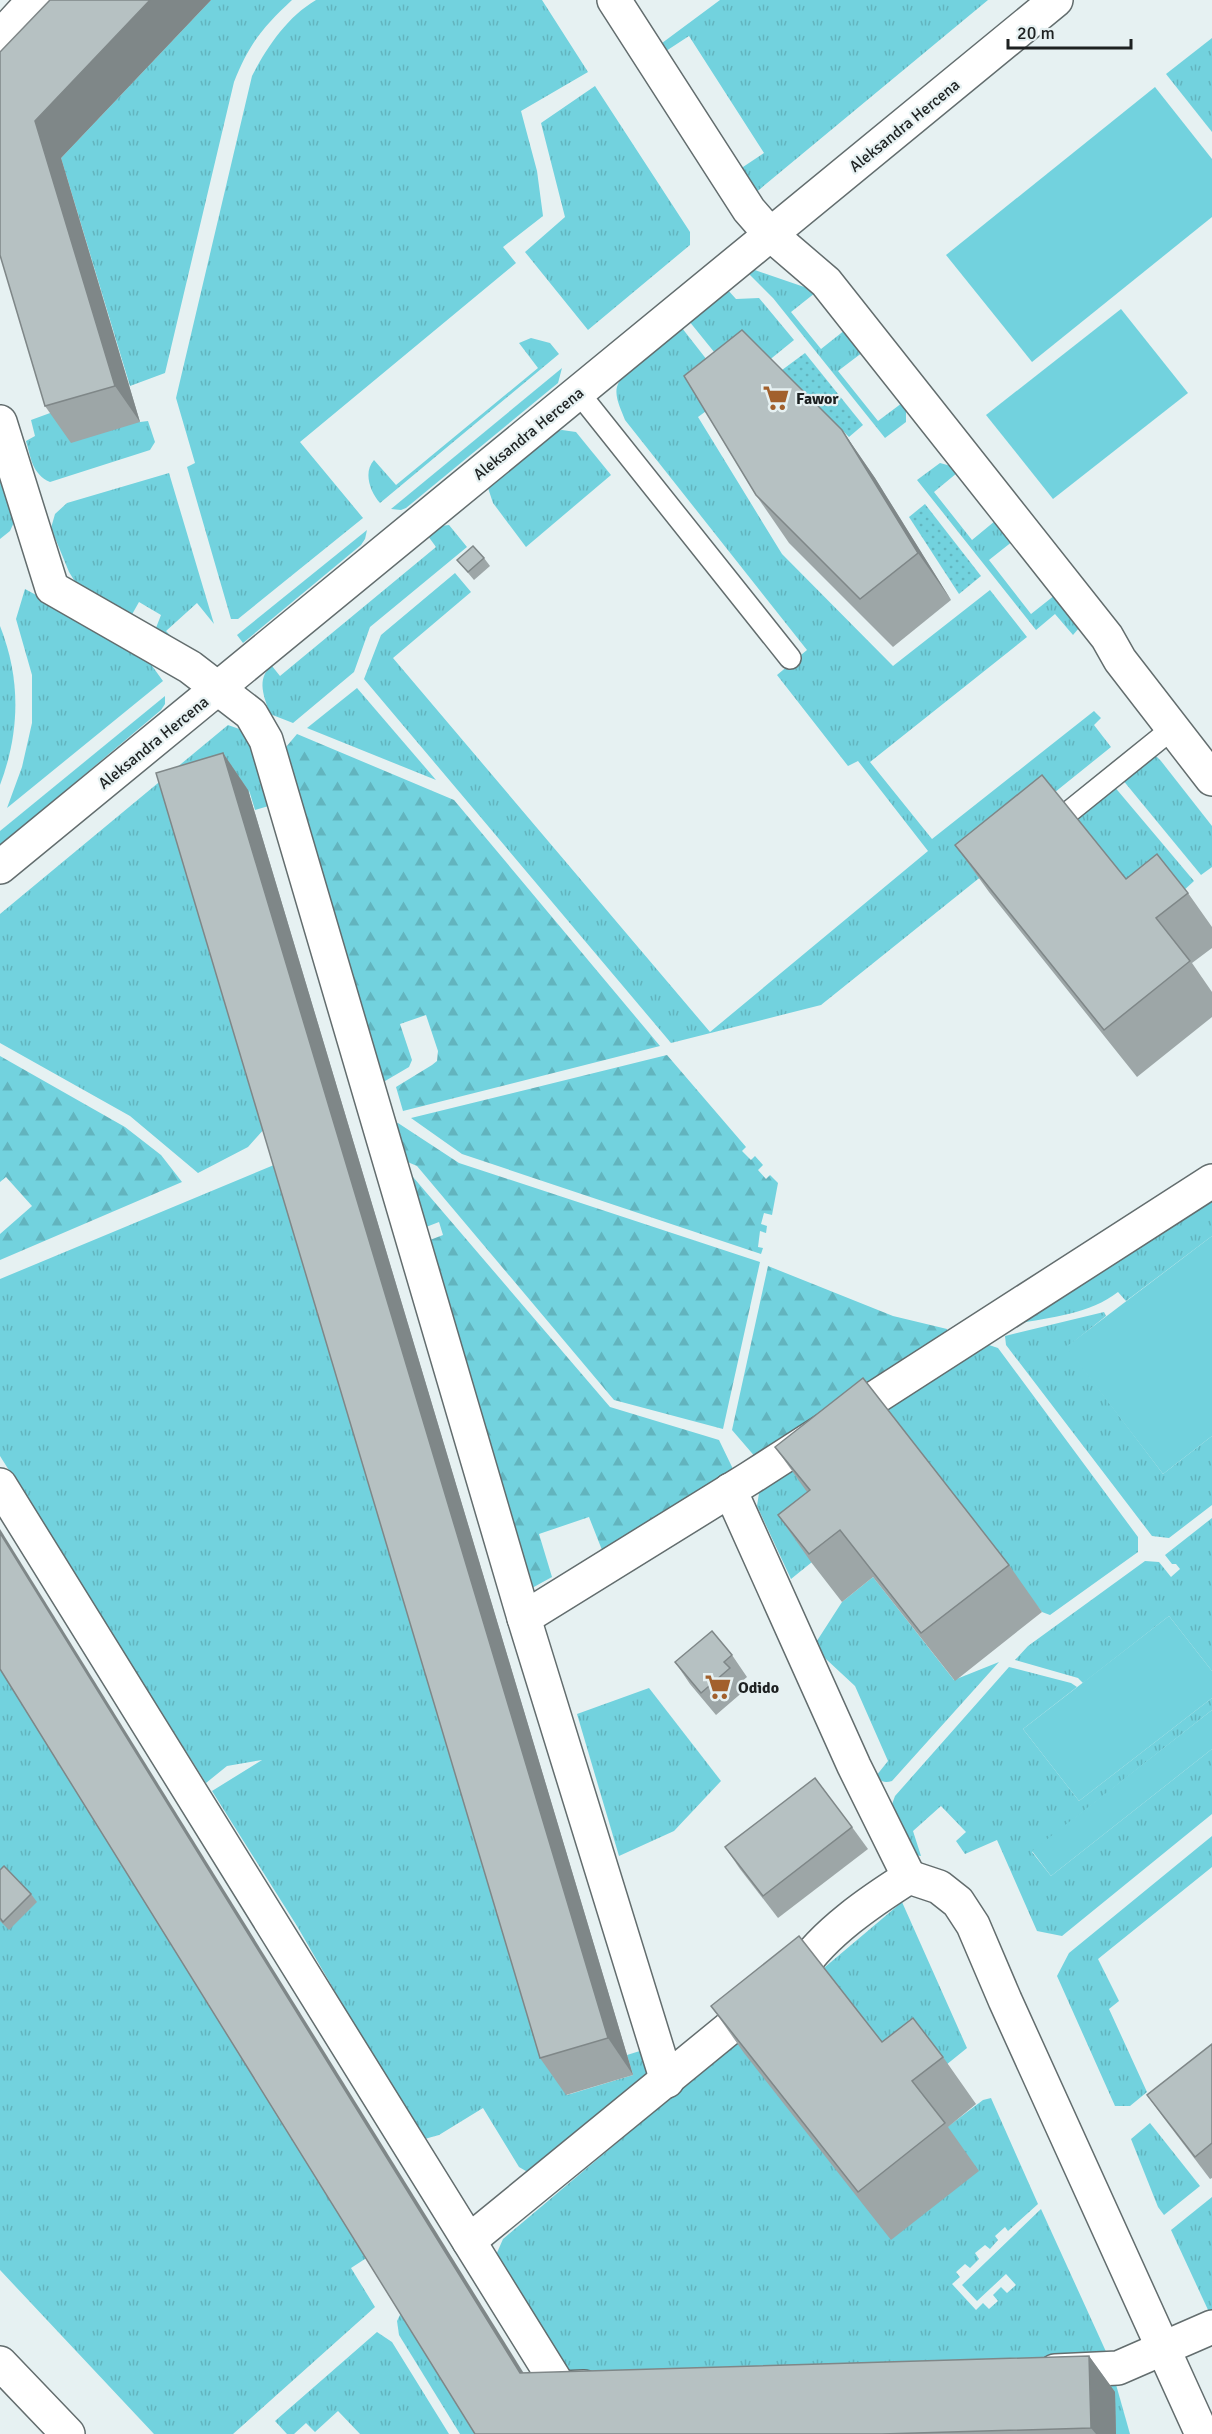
<svg xmlns="http://www.w3.org/2000/svg" width="1212" height="2434" font-family="Signika,sans-serif">
<style>
.grass{fill:url(#grass-tufts)}
.forest{fill:url(#forest-firs)}
.garden{fill:url(#garden-dots)}
.pitch{fill:#72d2de}
.lines{fill:none;stroke-linecap:round;stroke-linejoin:round}
.lane-casing{stroke:#636d6e;stroke-width:24}
.street-casing{stroke:#636d6e;stroke-width:36}
.secondary-casing{stroke:#636d6e;stroke-width:36}
.lane{stroke:#fff;stroke-width:21}
.street{stroke:#fff;stroke-width:33}
.secondary{stroke:#fff;stroke-width:33}
.wall{fill:#9da6a7}
.shaded-wall{fill:#7f8788}
.building{fill:#b6c1c2;stroke:#7f8788;stroke-width:1.5}
.labels{text-anchor:middle;stroke-width:4.5;stroke-linejoin:round;paint-order:stroke}
.street-label{font-size:16px;fill:#1d2121;stroke:#e6f1f2}
.poi-label{font-size:16px;font-weight:bold;fill:#1d2121;stroke:#e6f1f2;text-anchor:start}
</style>
<defs>
<pattern id="grass-tufts" width="24" height="20" patternUnits="userSpaceOnUse" patternTransform="scale(1.5)"><rect width="24" height="20" fill="#72d2de"/><path d="M3 7l-1-3M5 7V3M7 7l1-3M15 17l-1-3M17 17v-4M19 17l1-3" fill="none" stroke="#62b4be"/></pattern>
<pattern id="forest-firs" width="22" height="20" patternUnits="userSpaceOnUse" patternTransform="scale(1.5)"><rect width="22" height="20" fill="#72d2de"/><path d="M5 1l3.5 6h-7zM16 11l3.5 6h-7z" fill="#62b4be"/></pattern>
<pattern id="garden-dots" width="8" height="8" patternUnits="userSpaceOnUse" patternTransform="scale(1.5)"><rect width="8" height="8" fill="#72d2de"/><path d="M2 2h.1M6 6h.1" fill="none" stroke="#62b4be" stroke-width="1.8" stroke-linecap="round"/></pattern>
</defs>
<rect width="100%" height="100%" fill="#e6f1f2"/>
<g class="grass">
<path d="M211 0H292C263 27 249 44 234 82L165 373 130 386 61 158Z"/>
<path d="M316 0H542L588 72 521 111 537 171 543 216 503 247 516 263 300 442 363 518 238 619H231L187 467 195 463 176 398 252 76C267 47 287 17 316 0Z"/>
<polygon points="720,0 988,0 754,194 737,171 764,153 689,36 663,53 658,46"/>
<polygon points="1212,38 1212,132 1166,74"/>
<polygon points="595,86 690,232 690,245 588,330 525,252 565,217 541,123"/>
<polygon points="752,269 813,290 815,293 791,312 821,349 845,330 863,352 838,371 878,421 902,403 906,407 906,422 885,438 773,298 747,272"/>
<polygon points="727,289 736,299 759,298 794,340 740,384 689,321"/>
<path d="M682 328 732 392 698 417 782 554 893 666 990 590 1027 637 870 762 932 839 1094 711 1101 718 1094 725 1111 747 993 842 1003 859 821 1005 671 1043 364 679 381 635 455 573 471 592 393 658 710 1032 928 851 858 761 848 766 777 675 807 650 625 420C621 409 613 395 618 384 624 370 668 339 682 328Z"/>
<path d="M531 338 550 343 559 354 380 503C370 492 363 472 374 460L396 485 538 368 519 343Z"/>
<polygon points="562,368 558,383 406,508 401,510 391,509"/>
<path d="M61 409 140 422 148 421 155 442 150 450 50 482C32 474 31 458 26 441L35 436 31 420Z"/>
<polygon points="562,430 576,432 611,475 526,547 493,503 488,488 493,481 553,432"/>
<polygon points="940,463 951,466 957,473 934,492 972,540 995,521 1013,541 989,560 1031,614 1055,595 1079,628 1073,635 1055,614 1036,630 917,480"/>
<polygon points="0,468 15,520 10,531 0,539"/>
<polygon points="169,473 214,624 197,603 166,631 183,649 154,633 161,615 139,602 130,618 79,588 69,572 51,528 55,514 67,503"/>
<path d="M449 525 467 547 370 627 354 672 293 723 270 714C265 699 255 678 272 666L280 676 436 547 428 536 440 526Z"/>
<polygon points="367,530 365,539 361,545 243,643 237,635"/>
<polygon points="25,589 142,652 163,681 7,808 22,767 32,723 32,675 16,619"/>
<path d="M0 626C21 679 20 732 0 785Z"/>
<polygon points="357,688 436,780 307,728"/>
<polygon points="165,696 165,704 161,710 0,846 0,831"/>
<polygon points="228,725 242,730 252,747 272,805 255,810 249,790 274,1118 248,1147 198,1173 130,1116 0,1043 0,914"/>
<polygon points="1153,757 1157,757 1161,761 1212,826 1212,867 1201,875 1122,779"/>
<polygon points="1113,785 1194,881 1182,892 1159,926 1074,817"/>
<polygon points="286,1160 567,2095 633,2075 627,2055 643,2050 652,2078 538,2178 519,2167 483,2108 439,2135 421,2140 297,1926 212,1791 262,1760 227,1766 206,1783 0,1456 0,1279"/>
<path d="M1212 1193V1236L1126 1301 1118 1292C1089 1315 1045 1318 1010 1325Z"/>
<polygon points="1104,1312 1106,1316 1067,1347 1163,1474 1212,1436 1212,1505 1169,1538 1152,1536 1006,1345 1005,1336"/>
<polygon points="980,1342 998,1348 1138,1537 1138,1552 1050,1615 1042,1612 896,1426 843,1537 791,1579 757,1506 759,1493 783,1469"/>
<polygon points="1212,1518 1212,1671 1169,1616 1083,1683 1078,1678 1015,1660 1028,1646 1145,1561 1159,1562 1171,1577 1180,1569 1176,1564 1172,1564 1165,1555"/>
<path d="M873 1577 954 1680 999 1662 892 1781C885 1783 881 1782 876 1776L888 1761 855 1686 813 1647 842 1602Z"/>
<polygon points="0,1665 368,2257 351,2268 375,2307 233,2434 154,2434 0,2270"/>
<polygon points="1009,1667 1071,1683 1077,1687 1023,1729 1079,1801 1212,1698 1212,1710 1032,1852 1051,1876 1212,1749 1212,1814 1062,1936 1037,1931 997,1840 965,1854 956,1841 966,1832 941,1806 913,1831 921,1856 915,1855 891,1807 895,1796"/>
<polygon points="649,1688 721,1781 674,1831 619,1856 577,1714"/>
<polygon points="1212,1836 1212,1867 1098,1959 1119,2001 1109,2009 1147,2092 1130,2106 1115,2106 1057,1976 1069,1953"/>
<polygon points="902,1902 967,2048 946,2065 946,2128 983,2100 991,2098 1038,2204 1008,2231 1005,2227 995,2236 998,2240 990,2249 985,2245 975,2253 979,2259 970,2268 965,2264 956,2272 960,2277 952,2284 976,2310 983,2303 989,2309 998,2301 993,2295 1001,2287 1007,2293 1016,2285 1006,2274 977,2301 962,2285 1041,2209 1108,2356 569,2372 496,2255 503,2239"/>
<polygon points="1150,2123 1200,2186 1164,2215 1158,2207 1131,2139"/>
<polygon points="1212,2197 1212,2310 1209,2312 1171,2230"/>
<polygon points="402,2311 478,2434 460,2434 399,2335 397,2321"/>
<polygon points="377,2332 392,2342 449,2434 360,2434 338,2411 315,2432 306,2423 294,2434 287,2434 275,2421"/>
<polygon points="1115,2381 1130,2434 1116,2434 1086,2393"/>
</g>
<g class="forest">
<polygon points="297,734 454,800 660,1046 403,1111 396,1087 432,1065 437,1061 438,1051 426,1015 400,1024 412,1060 409,1067 380,1084 281,753"/>
<polygon points="667,1055 746,1147 742,1151 751,1160 755,1156 763,1165 758,1170 766,1179 770,1175 778,1183 772,1215 764,1213 761,1224 767,1226 766,1233 760,1231 758,1247 763,1248 761,1254 462,1154 411,1118"/>
<polygon points="0,1056 125,1127 161,1155 182,1182 0,1260 0,1234 32,1206 6,1177 0,1182"/>
<polygon points="398,1123 459,1163 760,1262 723,1429 614,1400 417,1166 403,1160 392,1124"/>
<polygon points="407,1172 413,1177 610,1407 719,1440 733,1469 604,1555 589,1517 539,1534 552,1577 532,1588 477,1409 480,1407 430,1240 443,1235 439,1222 426,1227 416,1189 412,1190"/>
<polygon points="768,1266 893,1316 947,1329 947,1338 757,1459 732,1430"/>
</g>
<g class="garden">
<polygon points="805,353 863,425 849,437 782,370"/>
<polygon points="925,504 981,576 959,594 909,517"/>
</g>
<g class="pitch">
<polygon points="1155,87 1212,159 1212,217 1032,362 946,255"/>
<polygon points="1121,309 1188,393 1053,499 986,415"/>
<polygon points="1212,1236 1212,1436 1163,1474 1066,1347"/>
<polygon points="1169,1616 1212,1671 1212,1698 1079,1801 1023,1729"/>
<polygon points="1212,1710 1212,1749 1051,1876 1032,1851"/>
</g>
<g class="lines">
<g class="lane-casing">
<g id="lane">
<polyline points="578,392 790,658"/>
<polyline points="1049,828 1173,728"/>
</g>
</g>
<g class="street-casing">
<g id="street">
<polyline points="614,0 749,210 770,234 826,282 1107,637 1120,660 1212,779"/>
<polyline points="0,37 34,0"/>
<polyline points="0,422 52,588 190,667 251,714 266,740 524,1618 667,2081"/>
<polyline points="0,867 1056,0"/>
<polyline points="0,1485 560,2388 584,2387"/>
<polyline points="730,1490 854,1766 909,1877"/>
<polyline points="524,1618 750,1478 1212,1181"/>
<path d="M469 2241 799 1971C824 1933 871 1901 909 1877L939 1887 958 1902 973 1925 1005 2000 1202 2434"/>
<polyline points="1055,2371 1118,2368 1212,2327"/>
</g>
</g>
<g class="secondary-casing">
<polyline id="secondary" points="0,2363 68,2434"/>
</g>
<use href="#lane" class="lane"/>
<use href="#street" class="street"/>
<use href="#secondary" class="secondary"/>
</g>
<g class="wall">
<polygon points="50,0 211,0 61,158 140,422 71,443 45,406"/>
<polygon points="842,430 875,478 951,600 893,647 789,543 756,495"/>
<polygon points="484,558 490,566 474,580 457,560"/>
<polygon points="223,753 248,790 633,2075 566,2095 540,2058"/>
<polygon points="955,845 1126,879 1188,893 1212,927 1212,948 1192,963 1212,992 1212,1017 1137,1077 989,892"/>
<polygon points="775,1447 1009,1565 1042,1612 955,1681 873,1577 842,1602 811,1562 778,1515 807,1492"/>
<polygon points="732,1655 747,1677 740,1683 745,1690 716,1715 690,1684 675,1662"/>
<polygon points="852,1827 868,1849 778,1918 740,1869 725,1847"/>
<polygon points="0,1870 31,1894 37,1902 9,1930 0,1921"/>
<polygon points="711,2006 882,2042 943,2057 976,2104 948,2127 979,2171 891,2240 744,2053"/>
<polygon points="1212,2044 1212,2178 1210,2179 1163,2117 1147,2095"/>
<polygon points="1089,2356 1115,2392 1116,2434 475,2434 523,2373"/>
</g>
<g class="shaded-wall">
<polygon points="150,0 211,0 61,158 140,422 115,386 35,121"/>
<polygon points="842,430 875,478 951,600 918,553"/>
<polygon points="223,753 248,790 633,2075 608,2038"/>
<polygon points="0,1529 546,2409 520,2373 0,1533"/>
<polygon points="1089,2356 1115,2392 1116,2434 1096,2434 1091,2428"/>
</g>
<g class="building">
<polygon points="50,0 150,0 35,121 115,386 45,406 0,255 0,52"/>
<polygon points="742,330 842,430 918,553 860,599 756,495 684,376"/>
<polygon points="473,546 484,558 468,572 457,560"/>
<polygon points="223,753 608,2038 540,2058 156,773"/>
<polygon points="1042,775 1126,879 1157,854 1188,893 1156,918 1190,961 1104,1030 955,845"/>
<polygon points="863,1378 1009,1565 921,1633 840,1530 809,1554 778,1515 810,1490 775,1447"/>
<polygon points="0,1533 520,2373 1089,2356 1091,2428 882,2434 475,2434 0,1669"/>
<polygon points="712,1631 732,1655 724,1662 730,1668 701,1693 675,1662"/>
<polygon points="815,1778 852,1827 763,1896 725,1847"/>
<polygon points="4,1866 31,1894 3,1922 0,1918 0,1870"/>
<polygon points="799,1936 882,2042 913,2018 943,2057 912,2081 945,2123 858,2192 711,2006"/>
<polygon points="1212,2044 1212,2143 1195,2157 1147,2095"/>
</g>
<defs>
<g id="supermarket-bare" transform="scale(2.07)"><path d="M-6-5.5h2.5l.6 2H6L4.5 2H-2.5L-4.4-4H-6ZM-1.5 3.2a1.3 1.3 0 1 0 .1 0ZM3 3.2a1.3 1.3 0 1 0 .1 0Z" fill="#a2602c" stroke="#e6f1f2" stroke-width="2.5" paint-order="stroke"/></g>
</defs>
<g fill-rule="evenodd">
<use href="#supermarket-bare" x="776" y="398"/>
<use href="#supermarket-bare" x="718" y="1687"/>
</g>
<g class="labels">
<g class="street-label">
<text transform="translate(904 125) rotate(-39)" y="6">Aleksandra Hercena</text>
<text transform="translate(528 433) rotate(-39)" y="6">Aleksandra Hercena</text>
<text transform="translate(153 742) rotate(-39)" y="6">Aleksandra Hercena</text>
</g>
<g class="poi-label">
<text x="796" y="404">Fawor</text>
<text x="738" y="1693">Odido</text>
</g>
</g>
<path d="M1008 39v9h123v-9" fill="none" stroke="#1d2121" stroke-width="3"/>
<text x="1017" y="39" font-size="18" fill="#1d2121" stroke="#e6f1f2" stroke-width="4.5" paint-order="stroke">20 m</text>
</svg>
